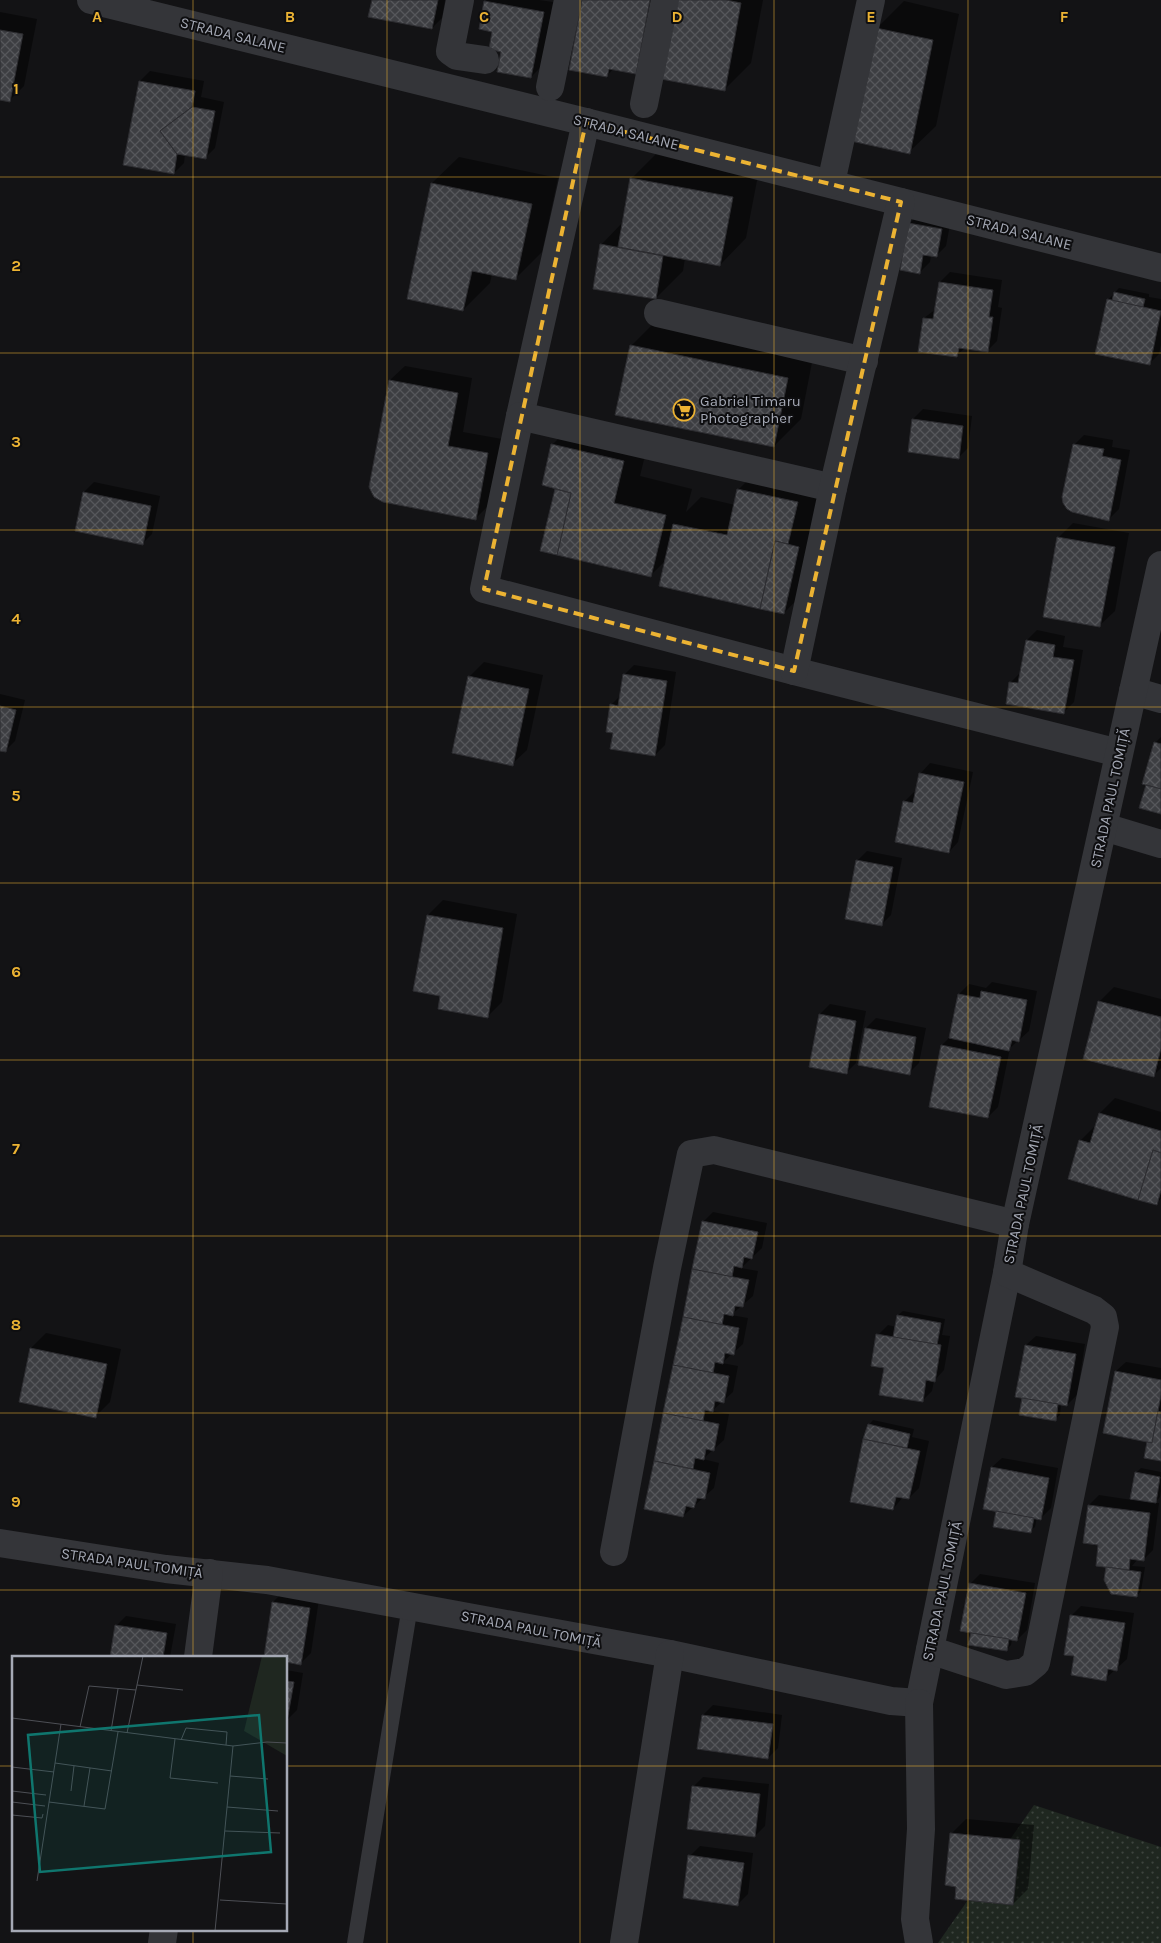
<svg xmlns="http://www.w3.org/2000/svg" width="1161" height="1943" font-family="Karla,sans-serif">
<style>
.grass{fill:url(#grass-dots)}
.shadow{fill:#0007}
.building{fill:url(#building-cross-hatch);stroke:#2d2d31}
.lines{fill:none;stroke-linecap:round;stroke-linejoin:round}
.lane{stroke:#343539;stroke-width:16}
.street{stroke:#343539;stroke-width:28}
.marked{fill:none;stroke:#ecb333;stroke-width:4;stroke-dasharray:10 6;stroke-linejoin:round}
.grid{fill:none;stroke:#ecb333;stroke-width:1;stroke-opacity:0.55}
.labels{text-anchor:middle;stroke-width:4;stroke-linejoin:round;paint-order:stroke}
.street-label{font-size:15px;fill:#a5a9b5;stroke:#0e0e10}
.poi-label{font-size:15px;fill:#a5a9b5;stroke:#0e0e10;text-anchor:start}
.inset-road{fill:none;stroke:#4d4f55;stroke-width:1}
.view{fill:#0f766e;fill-opacity:0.15;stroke:#0f766e;stroke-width:2.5}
.inset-edge{fill:none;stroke:#a5a9b5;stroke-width:2.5}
.grid-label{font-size:16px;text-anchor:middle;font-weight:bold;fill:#ecb333;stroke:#0e0e10;stroke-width:4;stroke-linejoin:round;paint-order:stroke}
</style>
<defs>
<pattern id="grass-dots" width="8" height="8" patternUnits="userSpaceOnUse" patternTransform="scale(1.25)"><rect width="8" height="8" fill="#1f2720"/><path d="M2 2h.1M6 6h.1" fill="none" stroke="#3d443e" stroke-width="1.8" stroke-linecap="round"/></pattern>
<pattern id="building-cross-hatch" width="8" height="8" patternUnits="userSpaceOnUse" patternTransform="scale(1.25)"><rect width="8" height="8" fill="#3d3e42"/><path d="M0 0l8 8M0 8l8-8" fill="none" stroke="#56575b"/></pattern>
</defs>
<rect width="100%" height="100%" fill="#131315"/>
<polygon class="grass" points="1034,1805 1161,1847 1161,1943 938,1943"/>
<g class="shadow">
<polygon points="373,0 445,0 442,18 432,28"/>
<polygon points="487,0 539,0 553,2 541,67 531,77 503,51 493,31 485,2"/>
<polygon points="583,0 671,0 663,45 636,72 614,68 607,76"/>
<polygon points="677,0 763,0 751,63 724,90"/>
<polygon points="904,1 959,14 936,126 909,152 877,28"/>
<polygon points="0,12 37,19 24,86 9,101 0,99"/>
<polygon points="150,71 204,81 201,97 224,102 215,148 205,158 185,154 184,163 174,173 140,81"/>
<polygon points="658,152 759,170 746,238 720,265 685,258 683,271 656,298 601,245 623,222 632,178"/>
<polygon points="459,157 558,178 542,252 515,279 492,274 490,283 463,310 432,183"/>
<polygon points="919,214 951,219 946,246 936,256 931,255 930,262 920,272 909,224"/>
<polygon points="950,272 1002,280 998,307 1002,308 997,341 987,351 965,348 956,356 924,318 936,309 940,282"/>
<polygon points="1119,288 1149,294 1149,297 1161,299 1161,345 1159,354 1149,364 1108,300"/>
<polygon points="658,319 814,352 801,419 774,446 631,346"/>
<polygon points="405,366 472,378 463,432 502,439 491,503 476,518 390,380"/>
<polygon points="923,409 972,416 968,448 958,458 913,419"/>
<polygon points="579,418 650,435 640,476 692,489 686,512 701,497 735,505 738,490 765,463 824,476 810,586 784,613 666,560 651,575 542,550 556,488 553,444"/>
<polygon points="1084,435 1113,440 1112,447 1130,450 1119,509 1109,519 1074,445"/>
<polygon points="94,482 160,496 152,534 142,544 84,492"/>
<polygon points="1073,523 1129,533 1115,611 1100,625 1058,538"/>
<polygon points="1037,630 1065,636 1063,647 1083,650 1074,702 1064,712 1011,682 1020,673 1027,640"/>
<polygon points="484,662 543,675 527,750 512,764 469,677"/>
<polygon points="634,665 676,672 665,745 655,755 611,705 621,695 624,675"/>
<polygon points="0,694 25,700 15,741 5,751 0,749"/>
<polygon points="1161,737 1161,813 1147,784 1155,743"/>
<polygon points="930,763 973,772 958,842 949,852 904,802 914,792 917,793 921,773"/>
<polygon points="867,851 902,858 891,915 881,925 857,861"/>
<polygon points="443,900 517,914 502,1002 487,1017 442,995 428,915"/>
<polygon points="992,982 1037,991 1029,1031 1010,1048 998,1107 988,1117 942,1045 950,1037 959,994 969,984 986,988"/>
<polygon points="1114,987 1161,999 1161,1068 1153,1076 1099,1002"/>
<polygon points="830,1004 866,1011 856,1063 846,1073 820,1014"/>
<polygon points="876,1018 926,1028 919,1063 909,1073 866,1028"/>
<polygon points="1115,1098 1161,1112 1161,1199 1156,1203 1080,1141 1095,1126 1100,1113"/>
<polygon points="713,1212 767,1223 762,1248 741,1268 758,1271 753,1296 731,1315 748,1318 743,1344 722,1363 738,1366 733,1392 712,1411 729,1414 724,1440 703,1459 719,1463 714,1488 683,1516 645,1508 703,1222"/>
<polygon points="903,1311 945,1319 942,1335 950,1336 944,1370 934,1381 932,1391 922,1401 885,1367 878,1335 888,1325 896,1327 898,1315"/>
<polygon points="46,1333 121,1349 110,1402 95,1417 21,1401 31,1348"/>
<polygon points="1036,1336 1085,1344 1077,1395 1067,1405 1061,1404 1060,1415 1055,1419 1023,1397 1026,1345"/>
<polygon points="1126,1362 1161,1368 1161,1460 1148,1443 1149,1441 1116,1371"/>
<polygon points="873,1420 914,1429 912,1437 929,1441 919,1488 909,1498 903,1497 893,1509 852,1501 864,1439 869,1425"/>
<polygon points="1002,1458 1058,1468 1051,1508 1041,1518 1037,1517 1035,1527 1030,1531 997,1512 992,1467"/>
<polygon points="1141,1468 1161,1472 1161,1491 1160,1497 1154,1503 1159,1503 1153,1550 1143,1560 1138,1559 1132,1566 1145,1567 1141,1591 1137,1596 1108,1566 1100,1544 1084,1542 1089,1505 1099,1495 1132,1500 1136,1473"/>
<polygon points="980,1574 1035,1583 1027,1630 1017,1640 1012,1639 1011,1645 1006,1650 970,1644 972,1632 970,1584"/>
<polygon points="283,1592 319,1599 311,1653 301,1663 286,1657 273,1602"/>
<polygon points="1081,1606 1134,1613 1127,1659 1105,1679 1076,1655 1071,1616"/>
<polygon points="126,1616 176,1624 170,1657 111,1657 116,1626"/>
<polygon points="286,1670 303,1673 297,1710 287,1720"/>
<polygon points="713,1705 782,1715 778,1748 768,1758 703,1715"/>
<polygon points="703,1777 769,1784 765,1826 755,1836 693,1787"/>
<polygon points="966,1819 1034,1825 1028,1889 1013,1904 951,1834"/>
<polygon points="700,1846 753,1853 748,1894 738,1904 690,1856"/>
</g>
<g class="building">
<polygon points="372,0 438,0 432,29 368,17"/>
<polygon points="582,0 650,0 636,74 609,69 607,77 569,70"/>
<polygon points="676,0 726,0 741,3 725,91 661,79"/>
<polygon points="484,1 544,12 531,78 497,72 501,52 489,49 492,32 479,29"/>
<polygon points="876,28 933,40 910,154 851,141"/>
<polygon points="0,30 23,34 10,102 0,100"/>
<polygon points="139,81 195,91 192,107 160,131 177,154 174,174 123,165"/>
<polygon points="192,107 215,111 206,159 177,154 160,131"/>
<polygon points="630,178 733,197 720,266 618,247"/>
<polygon points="431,183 532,204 516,280 472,271 463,311 407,299"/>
<polygon points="908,223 942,229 937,257 923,255 920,274 900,270"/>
<polygon points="600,244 663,256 656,299 593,289"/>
<polygon points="939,282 993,290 989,317 993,317 988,352 959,348 957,357 918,352 923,318 933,319"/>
<polygon points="1114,292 1145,299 1143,307 1112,301"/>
<polygon points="1107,299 1161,311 1150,365 1095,354"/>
<polygon points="630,345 788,378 774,447 615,415"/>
<polygon points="389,380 458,393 448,446 488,453 476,520 383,502 374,497 369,487"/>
<polygon points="912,419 963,426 959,459 908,452"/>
<polygon points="551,444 624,461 614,503 666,515 651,577 557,555 571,493 542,485"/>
<polygon points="1073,444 1104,449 1102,456 1121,460 1109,521 1072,512 1067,509 1063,503 1062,497"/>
<polygon points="555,489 571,493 557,555 540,551"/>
<polygon points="737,489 798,502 788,544 775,541 760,609 659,586 673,524 727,535"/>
<polygon points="83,492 151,506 143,545 75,531"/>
<polygon points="1057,537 1115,547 1100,627 1043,617"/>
<polygon points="775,541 799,547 784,614 760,609"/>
<polygon points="1026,640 1055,645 1053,657 1074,660 1064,714 1006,704 1009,682 1018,683"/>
<polygon points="623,674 667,681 655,756 610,749 613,733 606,732 610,704 618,706"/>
<polygon points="468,676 529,689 513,766 452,753"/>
<polygon points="0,706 16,710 6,752 0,751"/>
<polygon points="1154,742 1161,744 1161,789 1142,784"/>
<polygon points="919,773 964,782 949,853 895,842 903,801 913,803"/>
<polygon points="1146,785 1161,789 1161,814 1139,808"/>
<polygon points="856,860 893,867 882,926 845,919"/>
<polygon points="427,915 503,928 488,1018 438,1009 440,996 413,991"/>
<polygon points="981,991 1027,1000 1019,1042 1012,1040 1009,1051 949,1038 958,994 980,998"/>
<polygon points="1098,1001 1161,1017 1161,1048 1154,1077 1083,1059"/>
<polygon points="819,1014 856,1021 847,1074 809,1067"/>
<polygon points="865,1028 916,1037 910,1075 858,1065"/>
<polygon points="941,1045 1001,1057 988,1118 929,1107"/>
<polygon points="1099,1113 1161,1131 1161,1153 1153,1150 1138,1200 1068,1179 1079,1140 1090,1143"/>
<polygon points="1153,1150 1161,1153 1161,1190 1157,1205 1138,1200"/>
<polygon points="702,1221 758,1232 752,1259 744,1257 742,1268 734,1266 732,1277 692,1269"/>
<polygon points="692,1269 749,1280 743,1307 735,1306 733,1316 724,1314 722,1325 683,1317"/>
<polygon points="897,1315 941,1323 937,1345 893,1337"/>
<polygon points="683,1317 739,1328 734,1355 725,1353 723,1364 715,1362 713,1373 673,1365"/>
<polygon points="876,1334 941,1345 935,1382 926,1380 923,1402 879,1395 884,1368 871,1366"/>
<polygon points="1025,1345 1076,1354 1067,1406 1015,1397"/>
<polygon points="30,1348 107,1364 96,1418 19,1402"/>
<polygon points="673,1365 729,1376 724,1403 715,1401 713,1412 705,1410 703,1421 663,1413"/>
<polygon points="1115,1371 1161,1380 1161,1395 1152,1443 1103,1433"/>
<polygon points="1022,1398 1058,1404 1056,1421 1019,1415"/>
<polygon points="1158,1411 1161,1412 1161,1461 1144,1458 1147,1442 1152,1443"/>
<polygon points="663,1413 719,1424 714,1451 706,1449 704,1460 695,1458 693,1469 654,1461"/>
<polygon points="868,1424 910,1434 907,1448 863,1439"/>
<polygon points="863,1439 920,1451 909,1499 896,1497 893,1510 850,1502"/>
<polygon points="654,1461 710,1473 705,1499 697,1498 694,1508 686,1506 683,1517 644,1509"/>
<polygon points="991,1467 1049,1478 1041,1520 983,1509"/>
<polygon points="1135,1472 1160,1477 1156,1503 1130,1499"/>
<polygon points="1088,1505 1150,1513 1144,1561 1130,1559 1129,1570 1096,1566 1098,1545 1083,1543"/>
<polygon points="996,1511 1034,1518 1031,1533 993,1527"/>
<polygon points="1106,1567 1141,1572 1137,1597 1111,1594 1104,1580"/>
<polygon points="969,1583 1026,1593 1017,1641 960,1631"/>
<polygon points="272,1602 310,1608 301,1665 286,1662 286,1657 264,1657"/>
<polygon points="1070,1615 1125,1623 1117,1671 1108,1669 1106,1681 1071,1675 1074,1656 1064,1655"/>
<polygon points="115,1625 167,1633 163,1657 110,1657"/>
<polygon points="971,1633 1009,1639 1007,1651 968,1645"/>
<polygon points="286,1681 294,1682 287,1721 286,1721"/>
<polygon points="702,1715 773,1724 768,1759 697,1749"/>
<polygon points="692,1786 760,1794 755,1837 687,1829"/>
<polygon points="950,1833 1020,1840 1013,1905 955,1899 956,1887 945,1885"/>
<polygon points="688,1855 744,1863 738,1906 683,1898"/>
</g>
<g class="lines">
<polyline class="lane" points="355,1943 410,1606"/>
<g class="street">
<polyline points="91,0 586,122 1161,268"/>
<polyline points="460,0 450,51 457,56 485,60"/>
<polyline points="550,87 568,0"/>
<polyline points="644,104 665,0"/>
<polyline points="586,122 520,416 484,589 794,671 1119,753"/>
<polyline points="831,183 871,0"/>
<polyline points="658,313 864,361"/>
<polyline points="520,416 833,488"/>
<polyline points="794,671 833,488 901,202"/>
<polyline points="1133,691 1161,699"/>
<polyline points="1104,827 1161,844"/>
<polyline points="0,1543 166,1569 267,1580 670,1654 891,1701 919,1703 1007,1273 1015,1224 1161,565"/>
<polyline points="614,1552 667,1268 691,1154 714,1150 1015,1224"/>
<polyline points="930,1650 1006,1675 1025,1672 1036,1663 1105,1327 1103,1317 1094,1310 1007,1273"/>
<polyline points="198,1657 209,1573"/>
<polyline points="162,1943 164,1929"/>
<polyline points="624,1943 670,1654"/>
<polyline points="919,1943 915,1919 921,1829 919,1703"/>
</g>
</g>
<path class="marked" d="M586 122 901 202 794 671 484 589Z"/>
<path class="grid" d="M193 0V1657M387 0V1943M580 0V1943M774 0V1943M968 0V1943M0 177H1161M0 353H1161M0 530H1161M0 707H1161M0 883H1161M0 1060H1161M0 1236H1161M0 1413H1161M0 1590H1161M0 1766H14M286 1766H1161M193 1929V1943"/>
<defs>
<g id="supermarket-ring" transform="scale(1.125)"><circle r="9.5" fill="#0e0e10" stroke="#ecb333" stroke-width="1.5"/><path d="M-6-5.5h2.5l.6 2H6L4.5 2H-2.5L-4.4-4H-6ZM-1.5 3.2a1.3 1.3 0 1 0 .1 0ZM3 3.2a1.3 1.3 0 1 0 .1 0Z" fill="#ecb333"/></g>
</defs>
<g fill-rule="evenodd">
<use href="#supermarket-ring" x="684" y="410"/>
</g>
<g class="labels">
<g class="street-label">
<text transform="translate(233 35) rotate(14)" y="5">STRADA SALANE</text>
<text transform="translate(626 132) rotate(14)" y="5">STRADA SALANE</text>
<text transform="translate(1019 232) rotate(14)" y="5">STRADA SALANE</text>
<text transform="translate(1110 798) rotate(-78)" y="5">STRADA PAUL TOMIȚĂ</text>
<text transform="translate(1023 1194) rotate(-78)" y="5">STRADA PAUL TOMIȚĂ</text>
<text transform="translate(132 1563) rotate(8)" y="5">STRADA PAUL TOMIȚĂ</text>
<text transform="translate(942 1591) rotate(-78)" y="5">STRADA PAUL TOMIȚĂ</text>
<text transform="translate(531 1629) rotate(11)" y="5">STRADA PAUL TOMIȚĂ</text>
</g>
<g class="poi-label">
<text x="700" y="406">Gabriel Timaru<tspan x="700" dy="17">Photographer</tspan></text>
</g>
</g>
<g transform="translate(12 1656)">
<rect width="275" height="275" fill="#131315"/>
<path d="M250 0H275V100L232 75Z" fill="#1f2720"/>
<path class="inset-road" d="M125 29 171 34M0 62 221 90 203 275M68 71 77 30 124 34M99 75 106 33M115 77 131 0M163 83 158 122 206 127M169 84 174 72 215 76 214 89M221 90 255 86 275 87M43 107 100 115M0 111 42 116M218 120 256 123M0 135 34 139M59 135 62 110M0 146 33 150M37 146 93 153 106 76M72 150 78 112M215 151 266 155M0 159 30 162 31 158M213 175 268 177M25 225 49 68M208 244 275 248"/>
<path class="view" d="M247 59 259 196 28 216 16 79Z"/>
<rect width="275" height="275" class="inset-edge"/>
</g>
<g class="grid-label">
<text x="97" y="22">A</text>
<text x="290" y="22">B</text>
<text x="484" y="22">C</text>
<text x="677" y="22">D</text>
<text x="871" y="22">E</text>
<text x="1064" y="22">F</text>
<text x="16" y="94">1</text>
<text x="16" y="271">2</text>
<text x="16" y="447">3</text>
<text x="16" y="624">4</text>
<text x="16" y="801">5</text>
<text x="16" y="977">6</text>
<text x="16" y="1154">7</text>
<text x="16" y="1330">8</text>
<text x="16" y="1507">9</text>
</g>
</svg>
